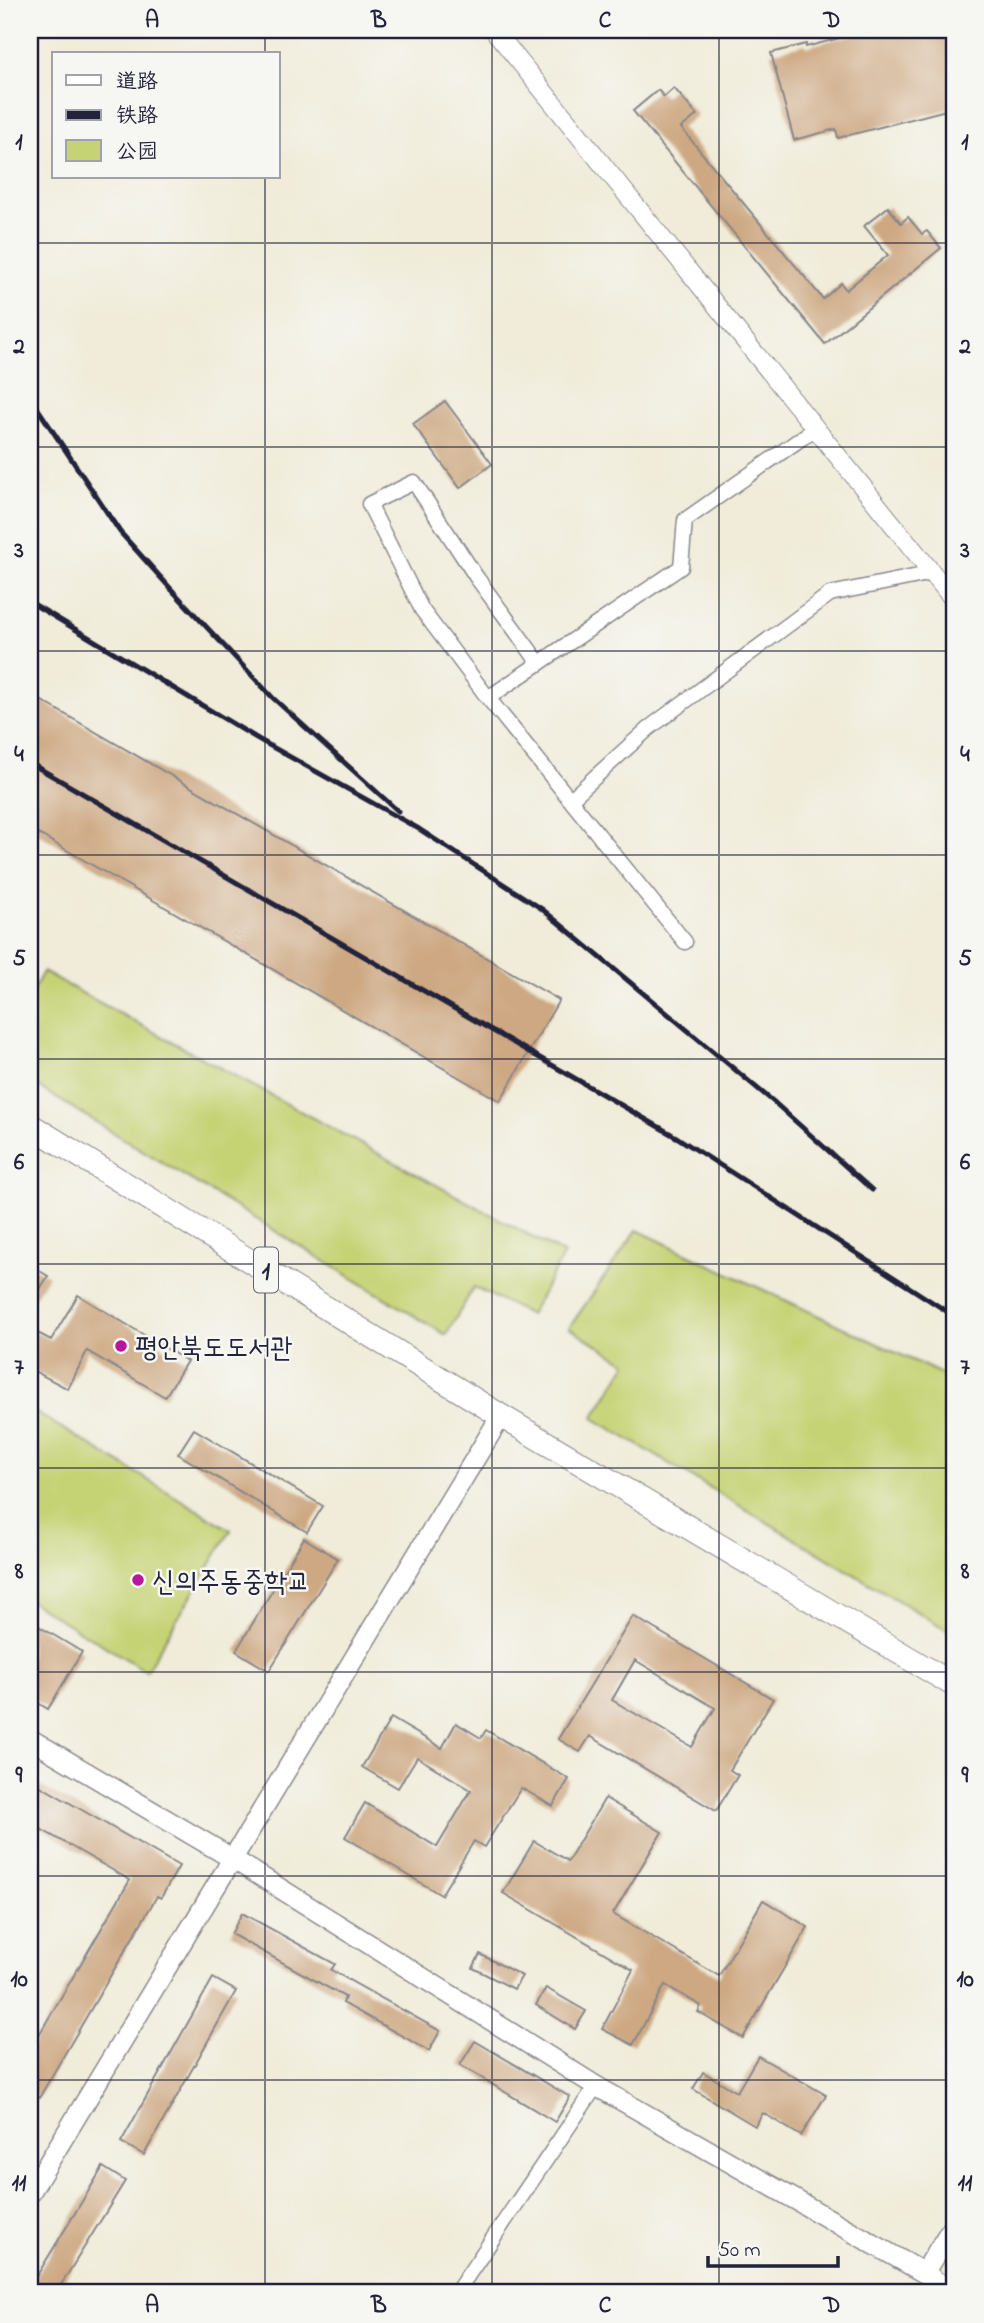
<svg xmlns="http://www.w3.org/2000/svg" width="984" height="2323" font-family="'Indie Flower','LXGW WenKai TC','Poor Story',sans-serif">
<style>
.green{fill:#c6d374;stroke:#747a58;stroke-width:2}
.building{fill:#cda882;fill-rule:evenodd}
.lines{fill:none;stroke-linecap:round;stroke-linejoin:round}
.minor-casing{stroke:#89878a;stroke-width:17}
.tertiary-casing{stroke:#89878a;stroke-width:20}
.secondary-casing{stroke:#89878a;stroke-width:22}
.primary-casing{stroke:#89878a;stroke-width:25}
.minor{stroke:#fff;stroke-width:14}
.tertiary{stroke:#fff;stroke-width:18}
.secondary{stroke:#fff;stroke-width:19}
.primary{stroke:#fff;stroke-width:23}
.rail{stroke:#22223b;stroke-width:5}
.grid{fill:none;stroke:#22223b;stroke-width:2;stroke-opacity:0.55}
.poi-dot{fill:#b5179e;stroke:#f6f6f2;stroke-width:2.5}
.labels{text-anchor:middle;stroke-width:5;stroke-linejoin:round;paint-order:stroke}
.shield{fill:#f6f6f2;stroke:#626272;stroke-width:2}
.shield-label{font-size:26px;font-weight:bold;fill:#22223b}
.poi-label{font-size:28px;fill:#22223b;stroke:#f6f6f2;text-anchor:start}
.neatline{fill:none;stroke:#22223b;stroke-width:2.5}
.grid-label{font-size:23px;text-anchor:middle;font-weight:bold;fill:#22223b}
</style>
<rect width="100%" height="100%" fill="#f6f6f2"/>
<filter id="ink" filterUnits="userSpaceOnUse"><feTurbulence type="fractalNoise" baseFrequency=".0143" numOctaves="2"/><feDisplacementMap in="SourceGraphic" scale="14" xChannelSelector="R" yChannelSelector="G"/><feConvolveMatrix kernelMatrix="1 2 1 2 8 2 1 2 1" color-interpolation-filters="sRGB"/></filter>
<filter id="wash" filterUnits="userSpaceOnUse"><feTurbulence type="fractalNoise" baseFrequency=".00686" numOctaves="4" result="noise"/><feDisplacementMap in="SourceGraphic" scale="28" xChannelSelector="R" yChannelSelector="G"/><feGaussianBlur stdDeviation="1.57" result="paint"/><feColorMatrix in="noise" values="0 0 0 0 0 0 0 0 0 0 0 0 0 0 0 0 0 1.4 0 .05"/><feComposite in="paint" operator="in"/></filter>
<g filter="url(#wash)">
<rect width="100%" height="100%" fill="#f0ecd9"/>
<g class="green">
<polygon points="43,972 564,1254 530,1315 474,1287 446,1335 30,1082 30,995"/>
<polygon points="637,1230 954,1380 954,1634 593,1418 627,1363 569,1328"/>
<polygon points="30,1409 231,1530 146,1671 30,1601"/>
</g>
<g id="blocks">
<g class="building">
<polygon points="870,30 954,30 954,108 838,138 836,129 794,140 771,53 806,44 806,47"/>
<polygon points="674,88 697,115 681,128 823,299 841,283 846,290 888,255 864,226 888,207 901,223 908,217 922,234 927,231 941,248 825,344 633,111 658,90 664,97"/>
<polygon points="445,401 492,464 460,488 413,424"/>
<polygon points="30,694 559,1000 500,1101 30,829"/>
<polygon points="30,1265 48,1276 30,1305"/>
<polygon points="78,1295 187,1361 165,1397 87,1351 68,1389 30,1369 30,1329 51,1340"/>
<polygon points="194,1429 323,1506 307,1532 178,1454"/>
<polygon points="304,1538 338,1559 269,1671 236,1651"/>
<path d="M633 1616 773 1699 730 1770 738 1775 716 1811 590 1736 580 1752 558 1739ZM635 1660 715 1708 692 1747 612 1700Z"/>
<polygon points="30,1621 82,1652 48,1709 30,1698"/>
<polygon points="391,1718 442,1748 456,1723 481,1738 486,1730 569,1779 553,1806 521,1788 484,1847 474,1841 441,1895 345,1837 365,1803 437,1847 471,1790 417,1757 398,1788 362,1767"/>
<polygon points="30,1780 179,1866 161,1898 157,1896 39,2098 30,2093 30,2050 130,1880 30,1823"/>
<polygon points="605,1798 662,1832 613,1914 719,1976 763,1900 808,1927 743,2038 698,2012 701,2006 665,1985 633,2045 602,2029 633,1970 503,1893 534,1841 568,1861"/>
<polygon points="242,1913 335,1964 331,1970 440,2031 429,2051 343,2003 345,1997 231,1934"/>
<polygon points="480,1954 522,1976 514,1989 473,1968"/>
<polygon points="213,1978 236,1991 144,2155 121,2142"/>
<polygon points="546,1988 586,2011 575,2029 536,2005"/>
<polygon points="475,2041 570,2097 555,2122 460,2065"/>
<polygon points="758,2056 826,2095 801,2136 763,2113 755,2126 693,2089 703,2072 737,2092"/>
<polygon points="103,2167 125,2181 56,2293 30,2293 30,2287"/>
</g>
</g>
</g>
<g filter="url(#ink)">
<use href="#blocks" fill-opacity="0" stroke="#89878a" stroke-width="2"/>
<g class="lines">
<g class="minor-casing">
<g id="minor">
<polyline points="539,663 477,578 414,482 369,504 422,610 488,698 685,942"/>
<polyline points="488,698 681,567 685,520 816,428"/>
<polyline points="571,799 649,728 830,594 933,573"/>
<polyline points="456,2293 596,2086"/>
</g>
</g>
<g class="tertiary-casing">
<g id="tertiary">
<polyline points="494,30 954,600"/>
<polyline points="924,2273 954,2291"/>
</g>
</g>
<g class="secondary-casing">
<g id="secondary">
<polyline points="30,1739 233,1859 596,2086 924,2273 954,2224"/>
<polyline points="30,2193 501,1416"/>
</g>
</g>
<g class="primary-casing">
<polyline id="primary" points="30,1125 501,1416 954,1685"/>
</g>
<use href="#minor" class="minor"/>
<use href="#tertiary" class="tertiary"/>
<use href="#secondary" class="secondary"/>
<use href="#primary" class="primary"/>
<g class="rail">
<polyline points="30,397 120,532 171,589 273,698 398,811"/>
<polyline points="30,602 258,739 419,829 542,909 775,1103 872,1190"/>
<polyline points="30,763 678,1138 954,1316"/>
</g>
</g>
</g>
<path class="grid" d="M265 30V54M492 30V2293M719 30V2293M265 177V2293M30 243H954M30 447H954M30 651H954M30 855H954M30 1059H954M30 1264H954M30 1468H954M30 1672H954M30 1876H954M30 2080H954"/>
<g class="poi-dot">
<circle cx="121" cy="1346" r="7"/>
<circle cx="138" cy="1580" r="7"/>
</g>
<g class="labels">
<rect class="shield" x="254" y="1247.5" width="24" height="45" rx="5"/>
<g class="shield-label">
<text x="266" y="1279">1</text>
</g>
<g class="poi-label">
<text x="135" y="1356">평안북도도서관</text>
<text x="152" y="1590">신의주동중학교</text>
</g>
</g>
<rect width="984" height="2323" fill="none" stroke="#f6f6f2" stroke-width="77"/>
<rect x="52" y="52" width="228" height="126" fill="#f6f6f2" stroke="#a1a1a9" stroke-width="2"/>
<rect x="66" y="75" width="35" height="10" fill="#ffffff" stroke="#a1a1a9" stroke-width="2"/>
<text x="116" y="88" font-size="21" fill="#22223b">道路</text>
<rect x="66" y="110" width="35" height="10" fill="#22223b" stroke="#a1a1a9" stroke-width="2"/>
<text x="116" y="122" font-size="21" fill="#22223b">铁路</text>
<rect x="66" y="140" width="35" height="21" fill="#c6d374" stroke="#a1a1a9" stroke-width="2"/>
<text x="116" y="158" font-size="21" fill="#22223b">公园</text>
<path d="M708 2256v10h130v-10" fill="none" stroke="#22223b" stroke-width="3.5"/>
<text x="718" y="2256" font-size="21" fill="#22223b" stroke="#f6f6f2" stroke-width="5" paint-order="stroke">50 m</text>
<rect x="38" y="38" width="908" height="2246" class="neatline"/>
<g class="grid-label">
<text x="152" y="27">A</text>
<text x="379" y="27">B</text>
<text x="605" y="27">C</text>
<text x="832" y="27">D</text>
<text x="19" y="149">1</text>
<text x="965" y="149">1</text>
<text x="19" y="353">2</text>
<text x="965" y="353">2</text>
<text x="19" y="557">3</text>
<text x="965" y="557">3</text>
<text x="19" y="761">4</text>
<text x="965" y="761">4</text>
<text x="19" y="965">5</text>
<text x="965" y="965">5</text>
<text x="19" y="1169">6</text>
<text x="965" y="1169">6</text>
<text x="19" y="1374">7</text>
<text x="965" y="1374">7</text>
<text x="19" y="1578">8</text>
<text x="965" y="1578">8</text>
<text x="19" y="1782">9</text>
<text x="965" y="1782">9</text>
<text x="19" y="1986">10</text>
<text x="965" y="1986">10</text>
<text x="19" y="2190">11</text>
<text x="965" y="2190">11</text>
<text x="152" y="2312">A</text>
<text x="379" y="2312">B</text>
<text x="605" y="2312">C</text>
<text x="832" y="2312">D</text>
</g>
</svg>
